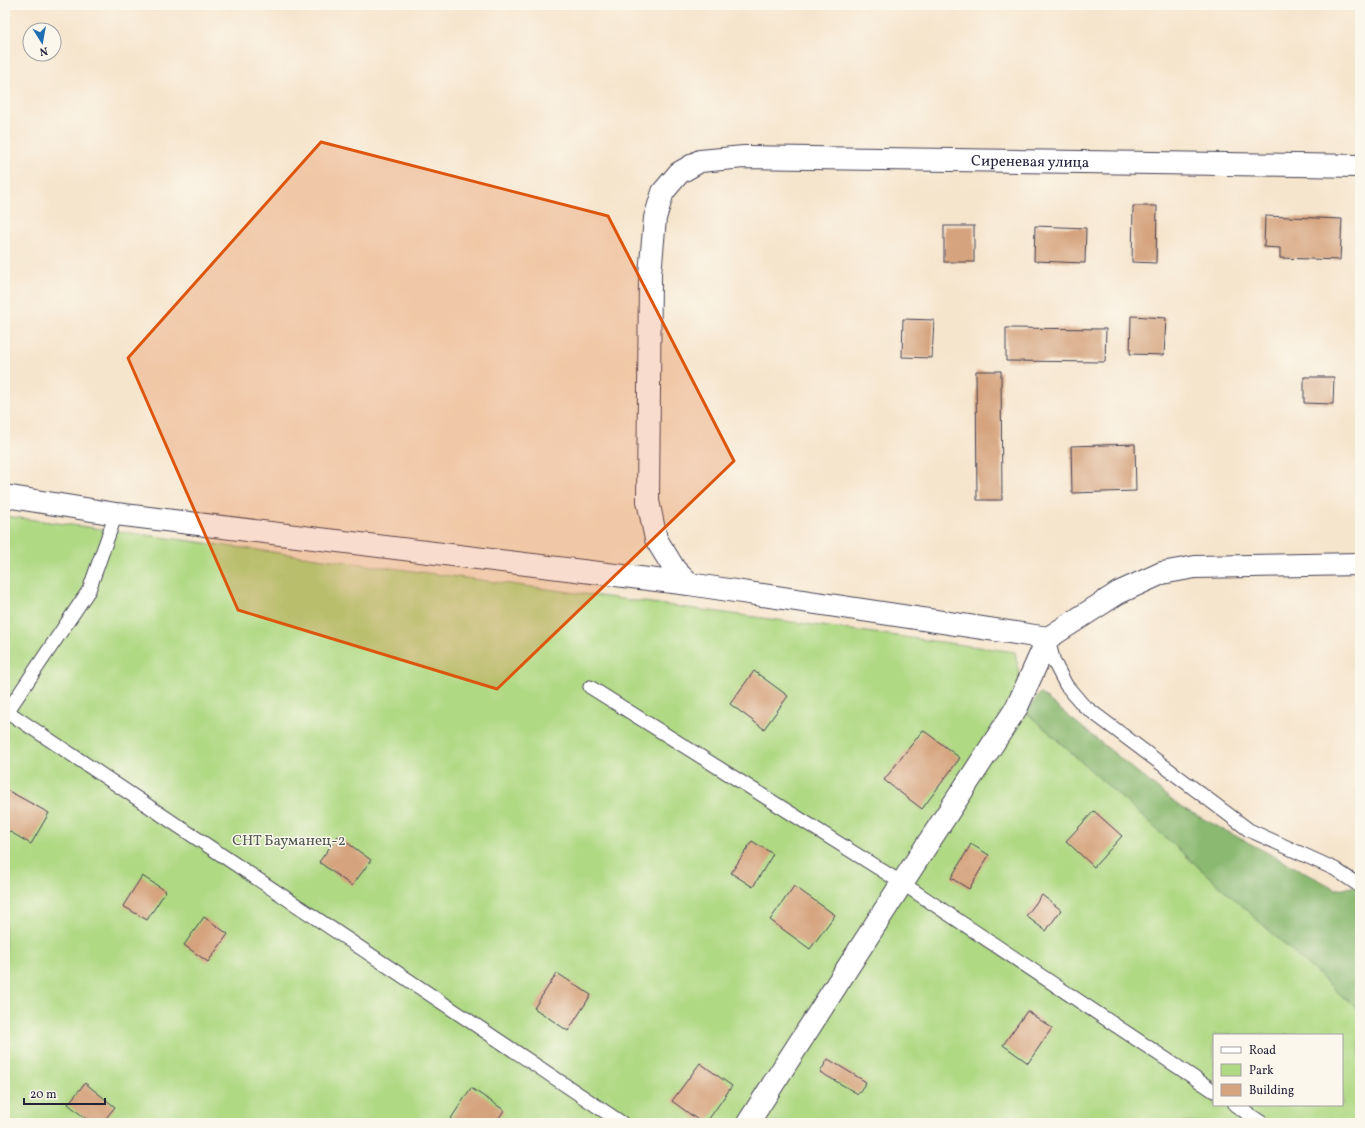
<svg xmlns="http://www.w3.org/2000/svg" width="1365" height="1128" font-family="Vollkorn,serif">
<style>
.green{fill:#b0d984;stroke:#697e60;fill-rule:evenodd}
.forest{fill:#8cb972;stroke:#576e56}
.building{fill:#d5a37d}
.lines{fill:none;stroke-linecap:round;stroke-linejoin:round}
.lane-casing{stroke:#423f51;stroke-width:15}
.street-casing{stroke:#423f51;stroke-width:24}
.lane{stroke:#fff;stroke-width:13}
.street{stroke:#fff;stroke-width:22}
.marked{fill:#de560e;fill-opacity:0.2;stroke:#de560e;stroke-width:3;stroke-linejoin:round}
.labels{text-anchor:middle;stroke-width:3;stroke-linejoin:round;paint-order:stroke}
.street-label{font-size:15px;fill:#22223b;stroke:#fbf7ec}
.park-label{font-size:15px;fill:#4d5951;stroke:#fbf7ec}
</style>
<rect width="100%" height="100%" fill="#fbf7ec"/>
<filter id="ink" filterUnits="userSpaceOnUse"><feTurbulence type="fractalNoise" baseFrequency=".025" numOctaves="2"/><feDisplacementMap in="SourceGraphic" scale="8" xChannelSelector="R" yChannelSelector="G"/><feConvolveMatrix kernelMatrix="1 2 1 2 8 2 1 2 1" color-interpolation-filters="sRGB"/></filter>
<filter id="wash" filterUnits="userSpaceOnUse"><feTurbulence type="fractalNoise" baseFrequency=".012" numOctaves="4" result="noise"/><feDisplacementMap in="SourceGraphic" scale="16" xChannelSelector="R" yChannelSelector="G"/><feGaussianBlur stdDeviation="0.9" result="paint"/><feColorMatrix in="noise" values="0 0 0 0 0 0 0 0 0 0 0 0 0 0 0 0 0 1.4 0 .05"/><feComposite in="paint" operator="in"/></filter>
<g filter="url(#wash)">
<rect width="100%" height="100%" fill="#f6e5cd"/>
<path class="green" d="M5 516 1015 652 1026 712 1360 1012V1123H5ZM1214 1035H1342V1105H1214Z"/>
<polygon class="forest" points="1040,693 1179,806 1336,889 1360,886 1360,1012 1026,712"/>
<g id="blocks">
<g class="building">
<polygon points="1133,206 1157,206 1156,263 1132,262"/>
<polygon points="1265,216 1342,219 1340,260 1280,258 1280,248 1264,247"/>
<rect x="944" y="226" width="30" height="36"/>
<polygon points="1035,226 1086,228 1085,263 1034,261"/>
<polygon points="1131,316 1166,318 1164,355 1130,354"/>
<polygon points="903,319 934,320 932,358 902,357"/>
<polygon points="1006,328 1106,329 1105,362 1006,361"/>
<polygon points="976,371 1001,371 1002,500 977,500"/>
<polygon points="1304,377 1334,377 1333,404 1304,403"/>
<polygon points="1135,444 1136,491 1072,493 1071,446"/>
<polygon points="754,671 788,696 764,729 730,704"/>
<polygon points="923,730 960,758 922,809 884,780"/>
<polygon points="5,789 49,813 31,844 5,829"/>
<polygon points="1094,811 1122,836 1094,867 1066,841"/>
<polygon points="338,836 371,860 352,886 319,862"/>
<polygon points="752,841 773,854 753,887 731,873"/>
<polygon points="971,844 989,855 969,889 951,878"/>
<polygon points="142,876 166,891 147,920 123,906"/>
<polygon points="794,886 835,915 810,949 770,920"/>
<polygon points="1042,895 1061,910 1046,931 1026,916"/>
<polygon points="204,917 228,934 208,962 184,945"/>
<polygon points="557,973 591,995 568,1031 534,1008"/>
<polygon points="1027,1011 1052,1028 1028,1063 1003,1045"/>
<polygon points="828,1059 866,1082 858,1094 820,1072"/>
<polygon points="700,1063 732,1086 706,1123 702,1123 672,1101"/>
<polygon points="85,1083 115,1107 102,1123 91,1123 68,1104"/>
<polygon points="471,1088 504,1110 496,1123 448,1123"/>
</g>
</g>
</g>
<g filter="url(#ink)">
<use href="#blocks" fill-opacity="0" stroke="#423f51" stroke-width="1"/>
<g class="lines">
<g class="lane-casing">
<g id="lane">
<polyline points="1048,640 1054,662 1066,685 1083,705 1249,830 1335,869 1360,886"/>
<polyline points="590,687 902,883 1214,1091"/>
<polyline points="5,710 622,1123"/>
<polyline points="5,715 89,590 116,514"/>
<polyline points="1235,1105 1262,1123"/>
</g>
</g>
<g class="street-casing">
<g id="street">
<polyline points="5,496 116,514 689,584"/>
<path id="s1" d="M1048 638 689 584 675 570 656 539 648 501 650 274 655 218 663 192 679 173 700 161 744 157 1360 166"/>
<polyline points="748,1123 902,883 1017,707 1048,638 1118,593 1162,573 1195,567 1360,564"/>
</g>
</g>
<use href="#lane" class="lane"/>
<use href="#street" class="street"/>
</g>
</g>
<path class="marked" d="M321 142 608 216 734 461 497 689 238 610 128 358Z"/>
<g class="labels">
<g class="street-label">
<text dy="5" stroke="none"><textPath href="#s1" startOffset="1148">Сиреневая улица</textPath></text>
</g>
<g class="park-label">
<text x="289" y="845">СНТ Бауманец-2</text>
</g>
</g>
<rect width="1365" height="1128" fill="none" stroke="#fbf7ec" stroke-width="20"/>
<rect x="1213" y="1034" width="130" height="72" fill="#fbf7ec" stroke="#a4a2a5"/>
<rect x="1221" y="1047" width="20" height="6" fill="#ffffff" stroke="#a4a2a5"/>
<text x="1249" y="1054" font-size="12" fill="#22223b">Road</text>
<rect x="1221" y="1064" width="20" height="12" fill="#b0d984" stroke="#a4a2a5"/>
<text x="1249" y="1074" font-size="12" fill="#22223b">Park</text>
<rect x="1221" y="1084" width="20" height="12" fill="#d5a37d" stroke="#a4a2a5"/>
<text x="1249" y="1094" font-size="12" fill="#22223b">Building</text>
<g transform="translate(42 42) rotate(169)"><circle r="19" fill="#fbf7ec" stroke="#a4a2a5"/>
<path d="M0-3L7 15L0 10L-7 15Z" fill="#1f6fb2"/>
<text y="-6" font-size="11" font-weight="bold" text-anchor="middle" fill="#22223b">N</text>
</g>
<path d="M24 1098v6h81v-6" fill="none" stroke="#22223b" stroke-width="2"/>
<text x="30" y="1098" font-size="12" fill="#22223b" stroke="#fbf7ec" stroke-width="3" paint-order="stroke">20 m</text>
</svg>
